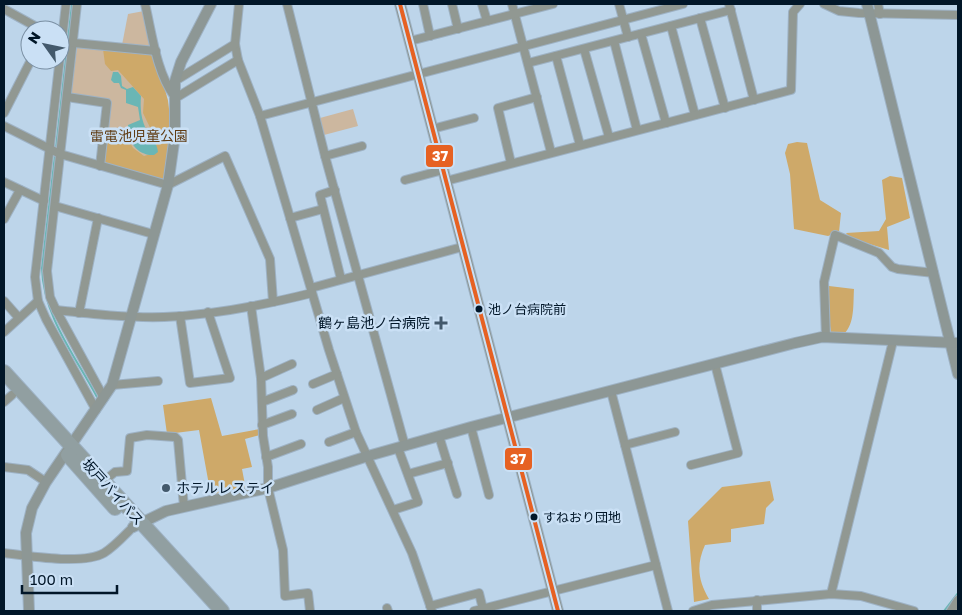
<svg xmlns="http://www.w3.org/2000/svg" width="962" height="615" font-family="'Golos Text','Noto Sans JP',sans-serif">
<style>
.green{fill:#ccb79f}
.forest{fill:#cea969}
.water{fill:#6ab6b5}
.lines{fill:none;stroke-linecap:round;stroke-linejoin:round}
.stream{stroke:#6ab6b5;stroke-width:2}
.street-casing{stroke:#9eb2c4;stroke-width:10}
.secondary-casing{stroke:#9eb2c4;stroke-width:12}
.highway-casing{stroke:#9eb2c4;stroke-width:16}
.street{stroke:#919892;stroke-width:8}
.secondary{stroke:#8d9795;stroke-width:10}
.highway{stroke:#919fa1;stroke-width:14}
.bus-1-casing{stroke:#cae0f5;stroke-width:8}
.bus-1{stroke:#e66122;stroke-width:4}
.bus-dot{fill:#011628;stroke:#cae0f5;stroke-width:2}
.poi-dot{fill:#43596c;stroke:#cae0f5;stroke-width:2}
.labels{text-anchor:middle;stroke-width:5;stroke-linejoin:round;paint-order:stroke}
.bus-label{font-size:13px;fill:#011628;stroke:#cae0f5;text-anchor:start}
.park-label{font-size:14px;fill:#603c14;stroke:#cae0f5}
.poi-label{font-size:14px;fill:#011628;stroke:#cae0f5;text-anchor:end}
.street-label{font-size:14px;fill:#011628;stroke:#cae0f5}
.line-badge{stroke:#cae0f5;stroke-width:2}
.badge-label{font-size:14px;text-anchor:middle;font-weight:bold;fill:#fff}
</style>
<rect width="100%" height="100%" fill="#bdd5ea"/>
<g class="green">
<polygon points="144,11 151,48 122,45 128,14"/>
<polygon points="77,47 155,54 168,101 169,158 103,162 110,100 71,94"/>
<polygon points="353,109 358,126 324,135 320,118"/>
</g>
<g class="forest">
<path d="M103 49 155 54 168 101 172 133 164 181 103 162C105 149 106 142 117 133L125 134 133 148 144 156 154 153 157 142 143 113 144 99 118 70 111 71 105 64Z"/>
<polygon points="797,142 807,143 820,200 841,213 839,232 828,236 794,229 790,174 785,153 788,144"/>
<polygon points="890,176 902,178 910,218 887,227 889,250 850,238 846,233 879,231 886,219 882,180"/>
<path d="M829 286 854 289C853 304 855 323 844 334L831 332 828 314Z"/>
<polygon points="211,398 222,436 260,429 260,435 245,439 252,467 242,469 246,490 211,496 199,430 167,434 163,405"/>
<path d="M770 481 774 500 766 508 764 524 731 529V542L705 545C696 565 698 580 709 599L694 602 688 521 722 487Z"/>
</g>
<path class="water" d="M113 72H118L121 76 122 86 127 89 133 87 141 96C140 108 141 120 147 131 152 139 157 143 158 152L154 155C137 156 127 141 128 125L140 120 138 107 126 103V90L121 88 119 83H114L111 80Z"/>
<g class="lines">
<g class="stream">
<polyline points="56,148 72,4"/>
<path d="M55 155 42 268C43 315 75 356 97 397"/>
<polyline points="944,611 958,593"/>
</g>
<g class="street-casing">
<g id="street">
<polyline points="66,4 35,277 38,301 46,319 96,410"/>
<polyline points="77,4 47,271 50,297 56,310 104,398"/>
<path d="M145 4C152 33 156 71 174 96"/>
<polyline points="239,4 235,44 238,60 260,116 329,350 356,432 412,553 432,611"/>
<polyline points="287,4 325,156 405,446"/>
<polyline points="423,4 430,36"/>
<polyline points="452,4 458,29"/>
<polyline points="482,4 487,21"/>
<polyline points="512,4 551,152"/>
<polyline points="619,4 628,37"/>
<polyline points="729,4 754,100"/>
<polyline points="824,4 839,11 859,13 958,15"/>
<polyline points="878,4 880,14"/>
<polyline points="4,9 42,30"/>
<polyline points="700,18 725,108"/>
<polyline points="671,26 695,115"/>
<polyline points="641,34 666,123"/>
<polyline points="410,41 553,4"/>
<polyline points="614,41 637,130"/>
<polyline points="74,43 156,51"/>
<polyline points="584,49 609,137"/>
<polyline points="556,56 580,145"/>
<polyline points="528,63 731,10"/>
<polyline points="175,81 235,44"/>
<polyline points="67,97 107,103 100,166"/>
<polyline points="174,99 238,60"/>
<polyline points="4,113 31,60"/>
<polyline points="260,116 683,4"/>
<polyline points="4,126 60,154 168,185 225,156 270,259 273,302"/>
<polyline points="432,129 474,118"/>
<polyline points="325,156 362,146"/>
<polyline points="511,163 498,108 537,97"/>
<polyline points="405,180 443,170"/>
<polyline points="446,181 791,90 793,12 800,4"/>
<polyline points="4,182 44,201"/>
<polyline points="335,190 320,195 341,279"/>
<polyline points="55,206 153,234"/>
<polyline points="290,218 323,209"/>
<polyline points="4,219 20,190"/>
<polyline points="311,288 462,247"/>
<polyline points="4,301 19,318"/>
<polyline points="251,306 261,378 263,436 268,467 268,488 283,550 285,596 308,593 310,611"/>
<path d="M56 310C92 314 128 318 164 317 213 315 264 305 312 293"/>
<polyline points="79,313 98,218"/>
<polyline points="180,316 190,383 230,378 208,312"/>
<polyline points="4,332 38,301"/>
<polyline points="826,338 824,282 835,235 879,253 892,267 898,269 934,273"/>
<polyline points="261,378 292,364"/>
<polyline points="313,384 337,374"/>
<polyline points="112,385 158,381"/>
<polyline points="611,391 668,611"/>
<polyline points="4,402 12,395"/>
<polyline points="262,402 293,390"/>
<polyline points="317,410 344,398"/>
<polyline points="262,425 292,414"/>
<polyline points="471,427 489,495"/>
<polyline points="439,436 457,494"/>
<polyline points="329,442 356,432"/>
<polyline points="625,445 675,432"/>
<polyline points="266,457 301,444"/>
<polyline points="691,465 738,453 715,364"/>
<polyline points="4,467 28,470 46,482"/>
<polyline points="408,474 448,463"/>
<polyline points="104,481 115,472 127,471 130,438 147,435 175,437 178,440 184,507"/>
<polyline points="393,510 418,502 398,448"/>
<path d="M4 553C28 556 83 565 104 553 114 547 124 536 133 527"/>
<polyline points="831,594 893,341"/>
<polyline points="757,600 757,611"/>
<polyline points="430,606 479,593 483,609"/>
<polyline points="387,608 388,611"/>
<polyline points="474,611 656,565"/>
<polyline points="693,611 712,605 831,594 861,596 914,611"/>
<polyline points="951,611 958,600"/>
</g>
</g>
<g class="secondary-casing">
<g id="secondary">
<polyline points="400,4 558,611"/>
<polyline points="867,4 958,374"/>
<polyline points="133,527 166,511 268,488 368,456 471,427 795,343 822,337 958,343"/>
<polyline points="29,611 26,533 32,508 46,482 112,385 168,185 175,135 175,81 181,62 211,4"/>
</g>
</g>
<g class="highway-casing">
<g id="highway">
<polyline points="4,372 222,611"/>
<polyline points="68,455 115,508"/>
</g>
</g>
<use href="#street" class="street"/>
<use href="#secondary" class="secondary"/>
<use href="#highway" class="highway"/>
<g class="bus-1-casing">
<polyline id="bus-1" points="400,4 558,611"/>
</g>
<use href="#bus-1" class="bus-1"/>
</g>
<g class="bus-dot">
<circle cx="479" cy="309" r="4.5"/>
<circle cx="534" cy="517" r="4.5"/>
</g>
<g class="poi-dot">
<path d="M438.5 315.5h5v5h5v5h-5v5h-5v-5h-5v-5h5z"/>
<circle cx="166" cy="488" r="5"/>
</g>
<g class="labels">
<g class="bus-label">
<text x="488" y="314">池ノ台病院前</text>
<text x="543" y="522">すねおり団地</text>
</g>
<g class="park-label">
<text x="139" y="141">雷電池児童公園</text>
</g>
<g class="poi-label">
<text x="430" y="328">鶴ヶ島池ノ台病院</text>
<text x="176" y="493" text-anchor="start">ホテルレステイ</text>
</g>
<g class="street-label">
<text transform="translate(113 492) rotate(48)" y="5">坂戸バイパス</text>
</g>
</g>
<g class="line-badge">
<rect x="425" y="144" width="29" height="24" rx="5" fill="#e66122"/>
<rect x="504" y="447" width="29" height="24" rx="5" fill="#e66122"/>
</g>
<g class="badge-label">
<text x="440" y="161">37</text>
<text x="518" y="464">37</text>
</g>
<rect width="962" height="615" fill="none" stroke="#011628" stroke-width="10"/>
<g transform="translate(45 45) rotate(303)"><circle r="24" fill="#cae0f5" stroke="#7a8fa3"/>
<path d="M0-4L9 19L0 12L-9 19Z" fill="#43596c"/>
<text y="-8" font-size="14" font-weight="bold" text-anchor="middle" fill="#011628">N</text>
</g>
<path d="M22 585v8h95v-8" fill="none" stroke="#011628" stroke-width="2.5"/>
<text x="30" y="585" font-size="15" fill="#011628" stroke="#cae0f5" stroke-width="4" paint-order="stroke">100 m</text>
</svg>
